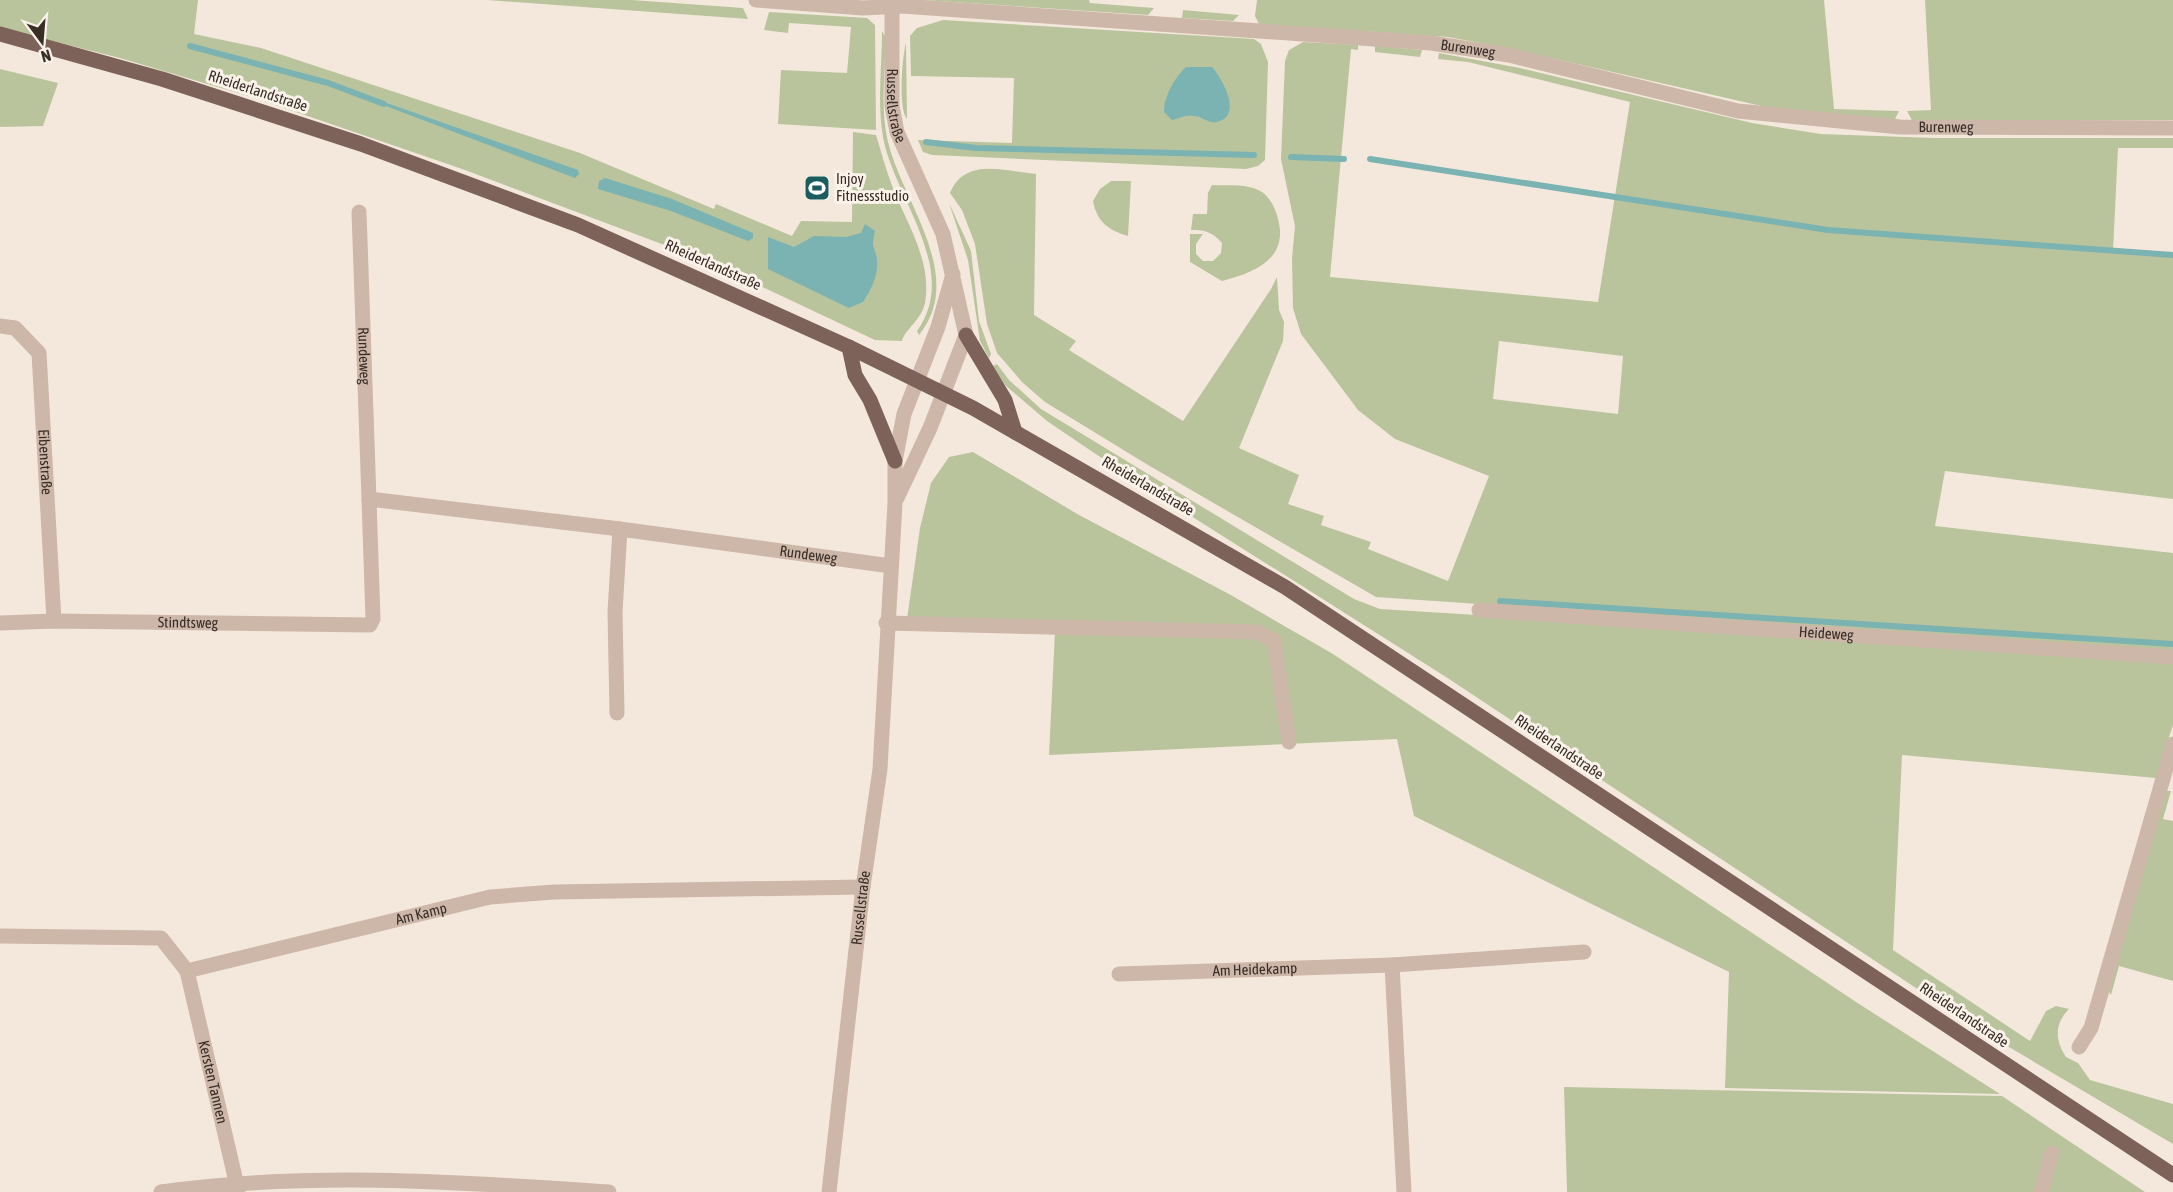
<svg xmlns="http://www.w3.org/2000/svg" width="2173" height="1192" font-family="'Asap Condensed',sans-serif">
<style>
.green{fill:#b9c49c;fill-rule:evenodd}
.water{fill:#7ab3b2}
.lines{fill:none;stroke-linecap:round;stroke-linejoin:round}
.stream{stroke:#7ab3b2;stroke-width:6}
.minor{stroke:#cdb7a8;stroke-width:15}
.major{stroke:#7c6259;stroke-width:15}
.labels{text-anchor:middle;stroke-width:6;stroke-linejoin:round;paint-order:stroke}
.street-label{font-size:15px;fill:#392d28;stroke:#fbf2ea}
.poi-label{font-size:15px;fill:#392d28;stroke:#fbf2ea;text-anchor:start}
</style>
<rect width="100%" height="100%" fill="#f4e8dd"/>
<g class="green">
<path d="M0 0H198L194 34 261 48 580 153 714 209 716 204 792 236 801 221 852 222 853 132 876 135C882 154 887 174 895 193 909 227 932 263 925 303 921 321 905 329 902 341L875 340 707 261 465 170 261 100 120 58 0 28Z"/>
<polygon points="487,0 632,0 743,8 748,19"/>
<polygon points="922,0 1089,0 1090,3 1154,8 1148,15"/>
<polygon points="1257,0 1824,0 1834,109 1899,111 1894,121 1788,112 1512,49 1448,37 1259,24 1255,16"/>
<polygon points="1925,0 2173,0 2173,120 1913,122 1907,111 1931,110"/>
<polygon points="1183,10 1239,15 1233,21 1182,18"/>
<polygon points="769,12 867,18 875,25 876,130 778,124 781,70 847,73 851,27 789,23 788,33 764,30"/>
<polygon points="943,20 1254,39 1261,44 1268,62 1265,160 1258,166 1246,169 932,155 923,152 918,140 1012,143 1014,78 911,76 910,36 917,28"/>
<path d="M882 31 886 38C885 72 880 109 888 142 902 201 967 276 919 335L917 331C961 270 894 198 883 137 877 102 882 66 882 31Z"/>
<path d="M1303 42 1358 45V50L1351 49 1330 277 1598 302 1630 102 1468 62 1438 59 1439 53 1520 68 1752 123 1821 134 1934 138H2173V148H2118L2113 251 2173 255V499L1945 471 1935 526 2173 553V652L1376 597 1148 465 1045 402 1023 383 997 353 987 324 975 244 962 210 950 193C965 157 1004 171 1036 174L1034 315 1076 341 1069 350 1183 421 1271 289 1277 277 1279 310 1284 322 1283 341 1239 448 1299 475 1288 504 1324 516 1321 525 1371 542 1368 549 1448 581 1489 476 1395 439 1358 410 1301 334 1293 308 1292 258 1295 226 1281 159 1285 61 1289 50ZM1499 341 1623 356 1618 414 1493 399Z"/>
<path d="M906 43 907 119C898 109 902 57 906 43Z"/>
<polygon points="1375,46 1422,50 1420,57 1375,52"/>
<polygon points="0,69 58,83 43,126 0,127"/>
<path d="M1111 181H1131L1128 236C1108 230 1097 222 1093 201L1100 189Z"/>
<path d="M1212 185C1227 186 1248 183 1262 192 1270 197 1276 210 1278 219 1289 259 1254 273 1222 281L1190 262V234H1203L1196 244V254L1203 261H1213L1221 253 1222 243C1212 232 1206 230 1191 230L1193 214H1207L1208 193Z"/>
<polygon points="949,203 971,251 979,321 991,354 989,358 980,341 968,260"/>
<path d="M997 364 1009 380 1041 409 1354 599 1380 609 1831 637 2173 663V725L2156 778 1902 755 1893 950 2030 1041 2046 1011 2056 1006 2069 1009C2054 1024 2055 1040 2066 1057L2078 1063 2090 1080 2173 1104V1144L1975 1027 1446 677 1134 480 1047 421 1005 385 993 366Z"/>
<polygon points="973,452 1079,515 1229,594 1333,654 1856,1002 2000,1094 1725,1088 1729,972 1414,816 1397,739 1049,755 1055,631 906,626 920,528 931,483 949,457"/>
<polygon points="2164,791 2171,791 2163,819 2173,821 2173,981 2119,966 2111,995 2109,992"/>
<polygon points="1564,1087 2002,1096 2145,1192 1567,1192"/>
</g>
<g class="water">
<path d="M1186 67H1212C1222 78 1244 116 1217 122 1209 124 1203 117 1195 116 1188 114 1179 118 1172 120L1164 112C1164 96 1175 77 1186 67Z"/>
<polygon points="378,100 578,170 579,174 575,178 378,103"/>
<polygon points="605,178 672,199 753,233 753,238 748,241 671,211 598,189 599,181"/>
<path d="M865 224 875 231C871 248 874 244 877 259 879 274 871 290 863 302L849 308 768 269V237L794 247 814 236 846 237 861 233Z"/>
</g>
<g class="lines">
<g class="stream">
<polyline points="190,46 328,83 384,104"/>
<polyline points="926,142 976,148 1254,155"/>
<polyline points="1291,157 1344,159"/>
<polyline points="1370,159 1828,230 2173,255"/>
<polyline points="1500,601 2173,644"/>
</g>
<g class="minor">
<path id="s1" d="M756 0 863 8 902 6 1431 43 1509 55 1738 111 1900 127 2173 128"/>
<path id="s2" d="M892 0V106L897 132 943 234 966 335 930 428 897 498"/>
<path id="s3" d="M359 212 369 499 620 529 891 566"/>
<path id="s4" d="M0 326 15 328 39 353 54 621"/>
<path id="s5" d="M1479 610 2173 657"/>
<path id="s6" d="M0 623 54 621 370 625 373 619 369 499"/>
<polyline points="886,623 1257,632 1274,641 1289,742"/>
<polyline points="617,713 615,612 620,529"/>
<path id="s7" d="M0 936 161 938 187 971 490 897 554 892 863 887"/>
<polyline points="1392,965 1584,952"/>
<path id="s8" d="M187 971 238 1190"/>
<path id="s9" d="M1119 974 1392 965 1404 1192"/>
<polyline points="2079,1047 2091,1028 2173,744"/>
<path d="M161 1192C310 1171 460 1182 609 1192"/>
<path id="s10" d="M829 1192 863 887 880 769 895 503V461L904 414 938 327 953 274"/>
<polyline points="2041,1192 2052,1153"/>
</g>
<g class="major">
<polyline points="0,34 162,79 361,144 578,225 849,347 973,408 1285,587 2173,1175"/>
<polyline points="966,335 1005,400 1015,432"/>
<polyline points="849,347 855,375 870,400 895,461"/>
</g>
</g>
<defs>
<g id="stadium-square" transform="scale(1.35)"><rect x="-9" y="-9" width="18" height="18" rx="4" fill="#1b5d5e" stroke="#fbf2ea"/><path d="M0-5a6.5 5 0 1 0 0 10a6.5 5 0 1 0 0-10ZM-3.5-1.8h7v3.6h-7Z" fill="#fff"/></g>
</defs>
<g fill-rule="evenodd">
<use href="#stadium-square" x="817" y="188"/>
</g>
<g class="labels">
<g class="street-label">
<text dy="5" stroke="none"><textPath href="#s1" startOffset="714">Burenweg</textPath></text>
<text transform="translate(258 91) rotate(18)" y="5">Rheiderlandstraße</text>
<text dy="5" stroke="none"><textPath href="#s2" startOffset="106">Russellstraße</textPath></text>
<text dy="5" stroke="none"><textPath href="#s1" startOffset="1200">Burenweg</textPath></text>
<text transform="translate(713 265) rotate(24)" y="5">Rheiderlandstraße</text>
<text dy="5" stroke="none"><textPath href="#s3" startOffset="144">Rundeweg</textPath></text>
<text dy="5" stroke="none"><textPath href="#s4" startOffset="159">Eibenstraße</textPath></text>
<text transform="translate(1148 486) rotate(30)" y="5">Rheiderlandstraße</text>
<text dy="5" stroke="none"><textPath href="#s3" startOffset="730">Rundeweg</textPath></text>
<text dy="5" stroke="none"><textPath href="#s6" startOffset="188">Stindtsweg</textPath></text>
<text dy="5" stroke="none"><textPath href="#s5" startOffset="348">Heideweg</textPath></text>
<text transform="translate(1559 747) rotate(34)" y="5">Rheiderlandstraße</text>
<text dy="5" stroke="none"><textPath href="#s10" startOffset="286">Russellstraße</textPath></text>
<text dy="5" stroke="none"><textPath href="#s7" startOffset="444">Am Kamp</textPath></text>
<text dy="5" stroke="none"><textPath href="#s9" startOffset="136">Am Heidekamp</textPath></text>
<text transform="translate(1964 1015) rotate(34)" y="5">Rheiderlandstraße</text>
<text dy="5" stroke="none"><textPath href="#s8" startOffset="114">Kersten Tannen</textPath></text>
</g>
<g class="poi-label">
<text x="836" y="184">Injoy<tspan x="836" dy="17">Fitnessstudio</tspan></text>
</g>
</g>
<g transform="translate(42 42) rotate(164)" stroke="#fbf2ea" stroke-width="4.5" paint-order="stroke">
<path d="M0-4.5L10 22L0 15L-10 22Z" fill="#392d28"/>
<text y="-9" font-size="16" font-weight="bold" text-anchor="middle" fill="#392d28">N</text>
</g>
</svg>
